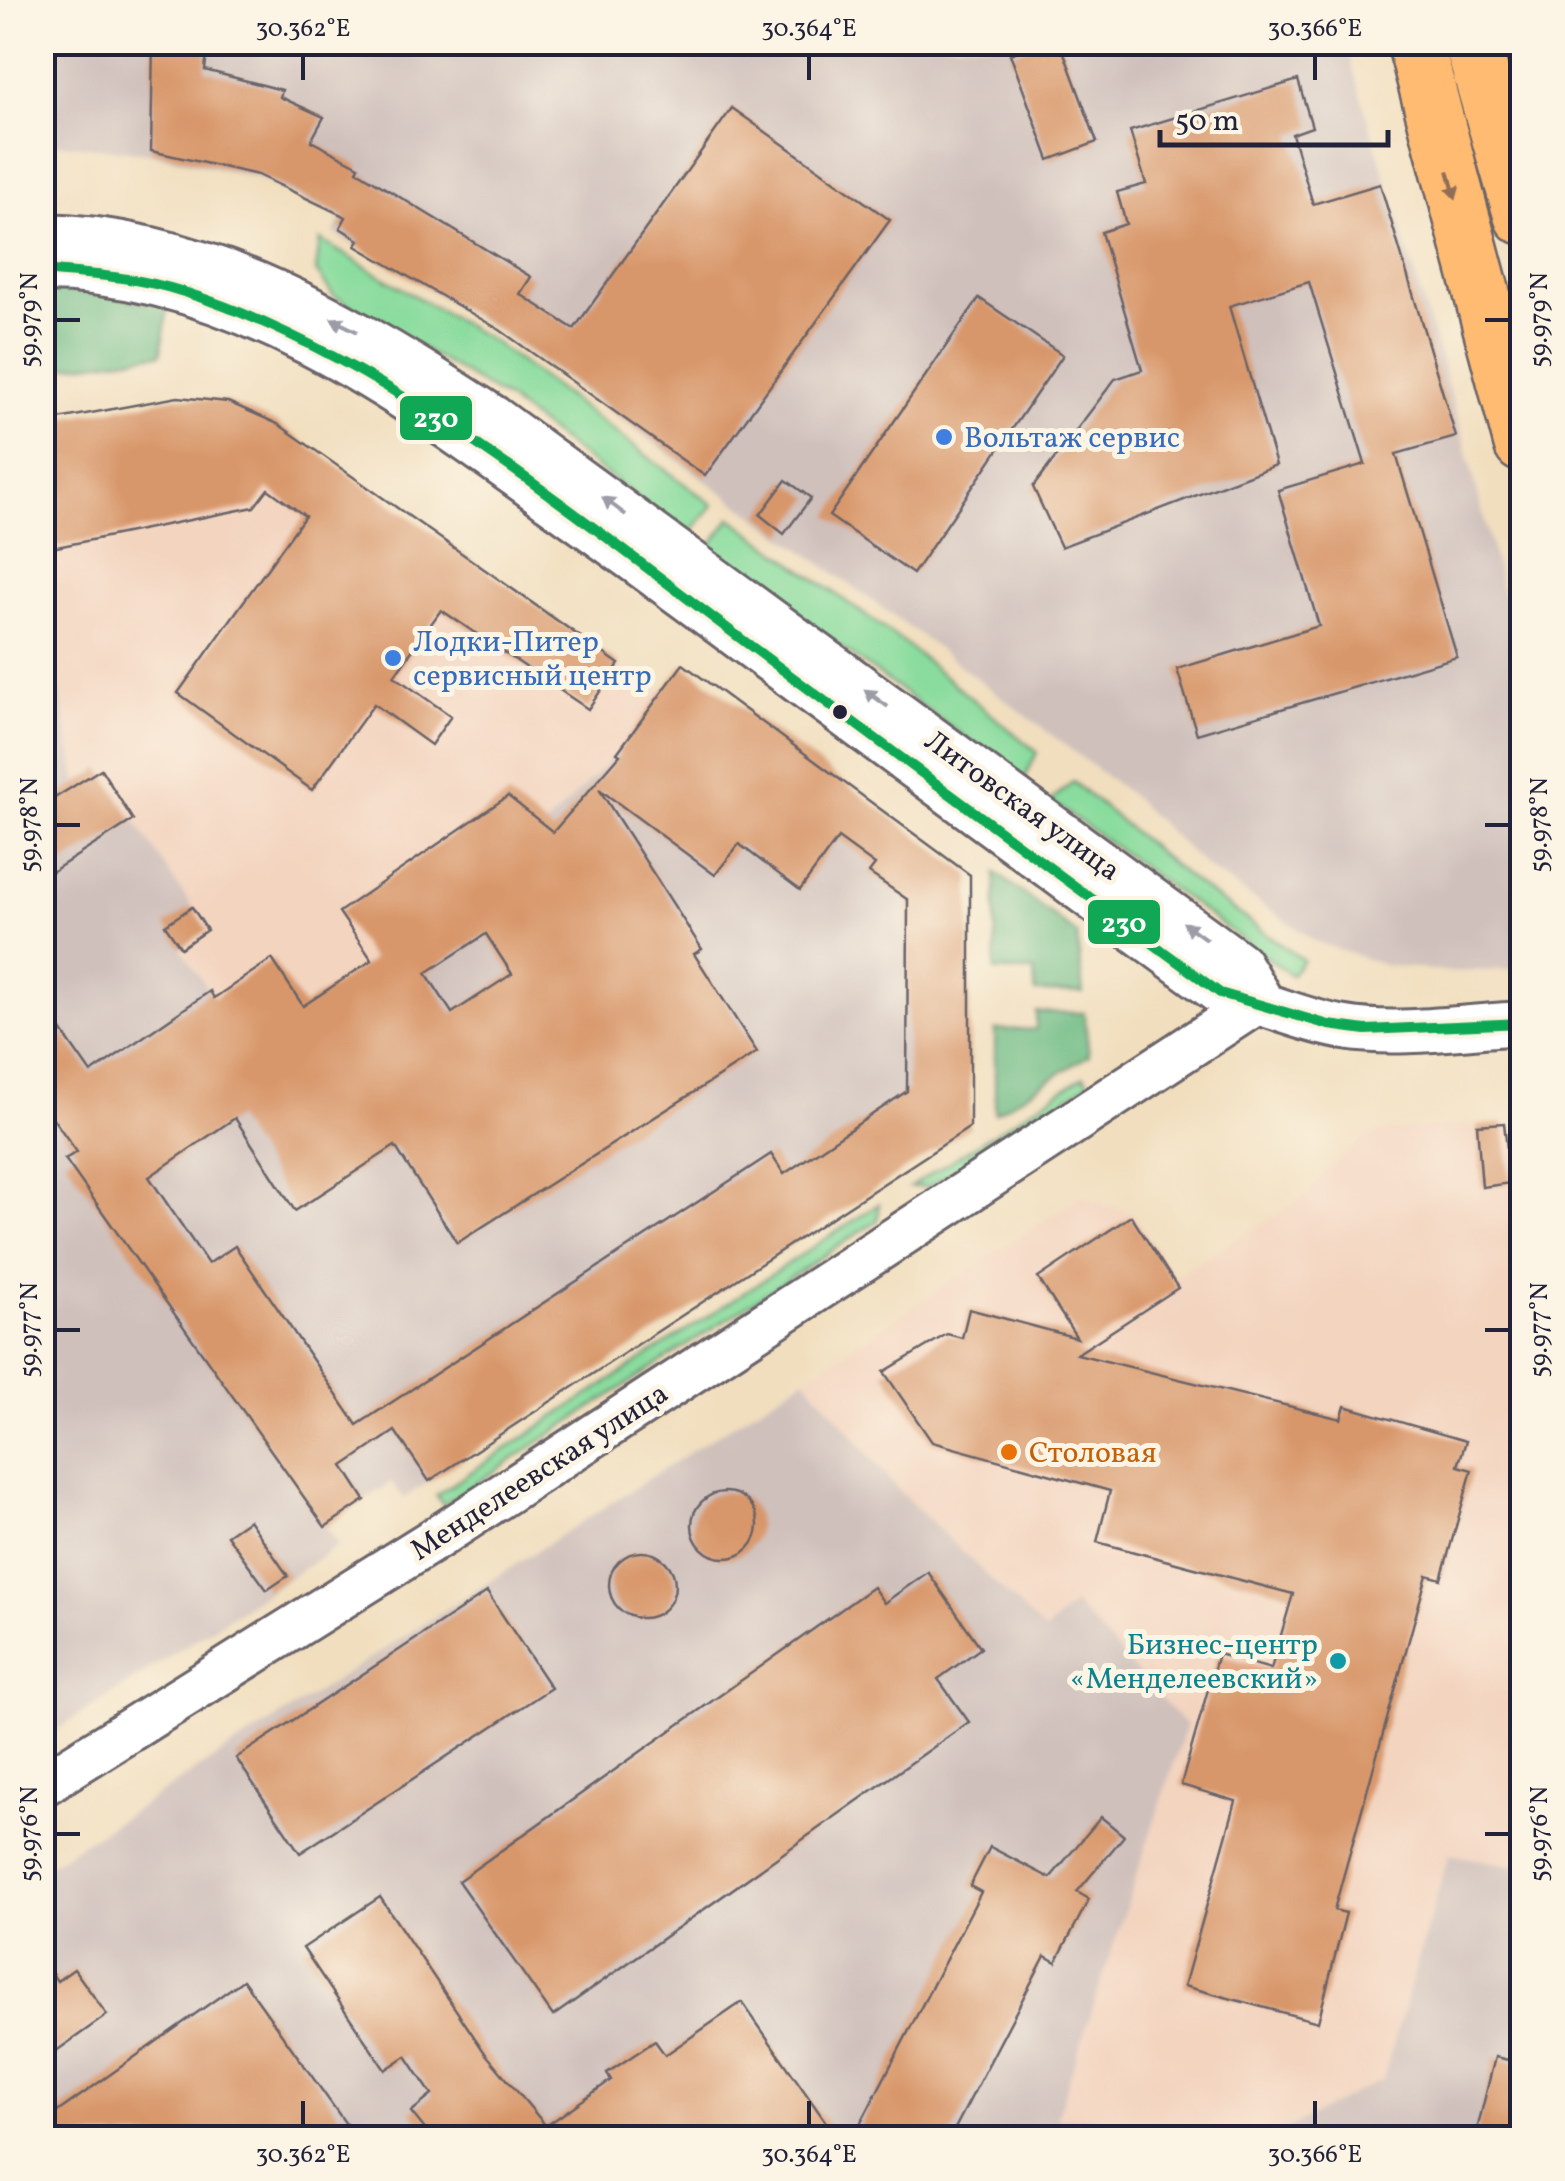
<svg xmlns="http://www.w3.org/2000/svg" width="1565" height="2181" font-family="Vollkorn,serif">
<style>
.built{fill:#f3d4bf}
.industrial{fill:#cfc0bb}
.green{fill:#8adc9e;stroke:#567f6c;stroke-width:2.5}
.forest{fill:#6fbc85;stroke:#486f60;stroke-width:2.5}
.building{fill:#d8976b;fill-rule:evenodd}
.lines{fill:none;stroke-linecap:round;stroke-linejoin:round}
.minor-casing{stroke:#6a6469;stroke-width:48}
.major-casing{stroke:#6a6469;stroke-width:60}
.minor{stroke:#fff;stroke-width:42}
.major{stroke:#ffbb71;stroke-width:55}
.bus-1-casing{stroke:#fcf5e5;stroke-width:18}
.bus-1{stroke:#10a855;stroke-width:10}
.oneway{fill:#906e56}
.oneway2{fill:#9c9ca7}
.ticks{fill:none;stroke:#22223b;stroke-width:4}
.shop-dot{fill:#3f7fe0;stroke:#fcf5e5;stroke-width:4}
.bus-dot{fill:#22223b;stroke:#fcf5e5;stroke-width:4}
.food-dot{fill:#e8710a;stroke:#fcf5e5;stroke-width:4}
.culture-dot{fill:#0f9aa8;stroke:#fcf5e5;stroke-width:4}
.labels{text-anchor:middle;stroke-width:10;stroke-linejoin:round;paint-order:stroke}
.shop-label{font-size:30px;fill:#366cbe;stroke:#fcf5e5;text-anchor:start}
.street-label{font-size:30px;fill:#22223b;stroke:#fcf5e5}
.food-label{font-size:30px;fill:#c56008;stroke:#fcf5e5;text-anchor:start}
.culture-label{font-size:30px;fill:#0d838f;stroke:#fcf5e5;text-anchor:end}
.line-badge{stroke:#fcf5e5;stroke-width:4}
.badge-label{font-size:28px;text-anchor:middle;font-weight:bold;fill:#fff}
.neatline{fill:none;stroke:#22223b;stroke-width:4}
.ticks-label{font-size:25px;text-anchor:middle;fill:#22223b}
</style>
<rect width="100%" height="100%" fill="#fcf5e5"/>
<filter id="ink" filterUnits="userSpaceOnUse"><feTurbulence type="fractalNoise" baseFrequency=".01" numOctaves="2"/><feDisplacementMap in="SourceGraphic" scale="20" xChannelSelector="R" yChannelSelector="G"/><feConvolveMatrix kernelMatrix="1 2 1 2 8 2 1 2 1" color-interpolation-filters="sRGB"/></filter>
<filter id="wash" filterUnits="userSpaceOnUse"><feTurbulence type="fractalNoise" baseFrequency=".0048" numOctaves="4" result="noise"/><feDisplacementMap in="SourceGraphic" scale="40" xChannelSelector="R" yChannelSelector="G"/><feGaussianBlur stdDeviation="2.25" result="paint"/><feColorMatrix in="noise" values="0 0 0 0 0 0 0 0 0 0 0 0 0 0 0 0 0 1.4 0 .05"/><feComposite in="paint" operator="in"/></filter>
<g filter="url(#wash)">
<rect width="100%" height="100%" fill="#f1debe"/>
<g class="built">
<polygon points="178,397 228,402 278,424 660,695 617,753 507,865 311,1017 214,998 181,948 207,930 101,769 77,784 43,597 42,422"/>
<polygon points="1522,1122 1522,1867 1449,1854 1383,2079 1281,2132 1276,2138 1170,2138 1090,2118 1055,2119 1075,2053 1074,1605 1045,1631 899,1491 805,1378 1081,1196 1133,1213 1174,1277 1308,1195 1325,1172 1364,1138 1382,1131"/>
</g>
<g class="industrial">
<polygon points="42,43 1345,43 1464,439 1522,669 1522,969 1450,972 1383,965 1317,942 1206,867 1128,793 913,630 500,332 334,233 341,219 257,178 147,153 43,142"/>
<polygon points="42,597 77,783 101,769 207,930 181,949 214,998 272,959 311,1017 372,960 507,865 617,753 683,664 970,875 970,1127 404,1498 391,1482 326,1527 339,1545 43,1739"/>
<polygon points="805,1378 899,1491 1045,1631 1074,1604 1186,1726 1056,2119 1090,2118 1170,2138 43,2138 43,1869"/>
<polygon points="1449,1854 1522,1867 1522,2138 1276,2138 1281,2132 1383,2079"/>
</g>
<g class="green">
<polygon points="320,240 493,342 713,505 688,536 508,400 333,295 316,271"/>
<polygon points="731,518 905,644 1037,752 1024,780 707,550"/>
<polygon points="1073,782 1191,880 1303,960 1291,975 1051,801"/>
<polygon points="1084,1076 1089,1083 928,1187 910,1187"/>
<polygon points="879,1204 878,1220 443,1505 436,1495"/>
</g>
<g class="forest">
<polygon points="43,285 168,306 161,354 43,370"/>
<polygon points="996,873 1077,934 1083,993 1035,992 1034,971 995,971"/>
<polygon points="1036,1012 1084,1013 1089,1055 995,1113 995,1030 1036,1029"/>
</g>
<g id="blocks">
<g class="building">
<polygon points="153,42 208,42 205,70 282,90 280,97 324,117 311,141 359,166 357,171 531,277 520,294 574,329 732,108 890,220 705,476 500,330 356,246 359,240 340,228 346,217 258,175 151,151"/>
<polygon points="1042,42 1060,42 1097,142 1049,160 1010,54"/>
<polygon points="1298,80 1312,127 1292,134 1313,204 1380,184 1456,437 1396,454 1457,657 1197,734 1177,669 1319,626 1278,490 1365,464 1309,282 1229,306 1276,465 1061,547 1033,487 1115,379 1142,370 1101,232 1126,224 1117,192 1146,184 1130,131"/>
<polygon points="979,298 1063,355 913,574 829,516"/>
<polygon points="178,397 228,402 278,424 619,664 588,709 441,610 394,676 451,716 431,745 374,704 312,790 178,693 305,516 268,489 254,507 42,550 42,422"/>
<polygon points="786,480 811,498 784,534 760,515"/>
<path d="M683 664 970 875V1127L429 1481 395 1431 343 1466 365 1500 325 1527 65 1159 77 1152 42 1103V1003L91 1073 210 991 214 998 272 959 303 1006 372 960 339 912 508 796 553 832 620 755 617 753ZM599 789 715 875 739 844 800 890 838 838 875 865 869 873 908 900 907 1091 784 1174 771 1154 357 1425 235 1246 208 1264 149 1177 235 1118 295 1211 395 1146 457 1243 757 1052 694 954 702 949ZM486 934 512 974 452 1013 426 973Z"/>
<polygon points="101,769 133,820 42,878 42,806"/>
<polygon points="192,907 207,930 181,948 165,925"/>
<polygon points="1504,1123 1511,1183 1482,1187 1477,1125"/>
<polygon points="1131,1216 1178,1288 1077,1354 1341,1419 1345,1406 1466,1441 1458,1466 1472,1470 1441,1579 1427,1575 1334,1910 1346,1913 1318,2022 1184,1986 1236,1801 1181,1785 1218,1654 1271,1669 1293,1594 1097,1542 1110,1491 932,1442 884,1372 947,1334 962,1338 969,1309 1077,1338 1038,1278"/>
<circle cx="725" cy="1525" r="33"/>
<polygon points="249,1520 288,1576 267,1590 227,1535"/>
<circle cx="642" cy="1585" r="33"/>
<polygon points="928,1572 981,1648 938,1679 969,1722 553,2016 458,1881 873,1587 884,1603"/>
<polygon points="487,1592 551,1688 300,1853 236,1758"/>
<polygon points="1101,1817 1124,1836 1077,1892 1089,1899 1056,1962 1045,1956 950,2138 853,2138 981,1892 970,1886 990,1847 1050,1878"/>
<polygon points="380,1897 485,2053 546,2126 611,2080 607,2073 655,2041 665,2055 742,2002 837,2138 432,2138 411,2112 432,2095 406,2056 385,2070 303,1948"/>
<polygon points="42,1960 57,1981 74,1969 107,2015 42,2061"/>
<polygon points="243,1980 356,2138 42,2138 42,2123"/>
<polygon points="1495,2057 1522,2063 1522,2138 1475,2138"/>
</g>
</g>
</g>
<g filter="url(#ink)">
<use href="#blocks" fill-opacity="0" stroke="#6a6469" stroke-width="2.5"/>
<g class="lines">
<g class="minor-casing">
<g id="minor">
<path d="M42 235C212 238 356 328 493 417L1239 963 1261 1000"/>
<path d="M42 270C233 270 402 393 550 500 630 557 709 615 788 674 931 781 1075 887 1220 993 1263 1001 1302 1021 1345 1028 1398 1037 1468 1026 1522 1023"/>
<polyline points="42,1785 446,1532 1261,1000"/>
</g>
</g>
<g class="major-casing">
<g id="major">
<polyline points="1415,42 1522,444"/>
<polyline points="1472,42 1522,216"/>
</g>
</g>
<use href="#minor" class="minor"/>
<use href="#major" class="major"/>
<g class="bus-1-casing">
<path id="bus-1" d="M42 270C90 274 138 277 184 292 384 355 584 522 752 647 908 763 1063 878 1220 993L1329 1025 1366 1030 1522 1023"/>
</g>
<use href="#bus-1" class="bus-1"/>
</g>
<defs><path id="oneway-solid" d="M-6-.8H1V-3.2L6.5 0L1 3.2V.8H-6Z" transform="scale(2.5)"/></defs>
<use class="oneway" href="#oneway-solid" transform="translate(1452 185) rotate(75)"/>
<g class="oneway2">
<use href="#oneway-solid" transform="translate(344 325) rotate(-153)"/>
<use href="#oneway-solid" transform="translate(614 506) rotate(-143)"/>
<use href="#oneway-solid" transform="translate(876 698) rotate(-144)"/>
<use href="#oneway-solid" transform="translate(1195 931) rotate(-144)"/>
</g>
</g>
<path class="ticks" d="M303 55V80M809 55V80M1315 55V80M55 320H80M1485 320H1510M55 825H80M1485 825H1510M55 1330H80M1485 1330H1510M55 1834H80M1485 1834H1510M303 2101V2126M809 2101V2126M1315 2101V2126"/>
<g class="shop-dot">
<circle cx="944" cy="437" r="10"/>
<circle cx="393" cy="658" r="10"/>
</g>
<circle class="bus-dot" cx="840" cy="712" r="9"/>
<circle class="food-dot" cx="1009" cy="1452" r="10"/>
<circle class="culture-dot" cx="1338" cy="1661" r="10"/>
<g class="labels">
<g class="shop-label">
<text x="964" y="447">Вольтаж сервис</text>
<text x="413" y="651">Лодки-Питер<tspan x="413" dy="34">сервисный центр</tspan></text>
</g>
<g class="street-label">
<text transform="translate(1023 805) rotate(36)" y="10">Литовская улица</text>
<text transform="translate(539 1471) rotate(-33)" y="10">Менделеевская улица</text>
</g>
<g class="food-label">
<text x="1029" y="1462">Столовая</text>
</g>
<g class="culture-label">
<text x="1318" y="1654">Бизнес-центр<tspan x="1318" dy="34">«Менделеевский»</tspan></text>
</g>
</g>
<g class="line-badge">
<rect x="398" y="394" width="76" height="48" rx="10" fill="#10a855"/>
<rect x="1086" y="898" width="76" height="48" rx="10" fill="#10a855"/>
</g>
<g class="badge-label">
<text x="436" y="427">230</text>
<text x="1124" y="932">230</text>
</g>
<rect width="1565" height="2181" fill="none" stroke="#fcf5e5" stroke-width="110"/>
<path d="M1160 130v15h228v-15" fill="none" stroke="#22223b" stroke-width="5"/>
<text x="1175" y="130" font-size="30" fill="#22223b" stroke="#fcf5e5" stroke-width="8" paint-order="stroke">50 m</text>
<rect x="55" y="55" width="1455" height="2071" class="neatline"/>
<g class="ticks-label">
<text x="303" y="36">30.362°E</text>
<text x="809" y="36">30.364°E</text>
<text x="1315" y="36">30.366°E</text>
<text transform="translate(28 320) rotate(-90)" y="9">59.979°N</text>
<text transform="translate(1538 320) rotate(-90)" y="9">59.979°N</text>
<text transform="translate(28 825) rotate(-90)" y="9">59.978°N</text>
<text transform="translate(1538 825) rotate(-90)" y="9">59.978°N</text>
<text transform="translate(28 1330) rotate(-90)" y="9">59.977°N</text>
<text transform="translate(1538 1330) rotate(-90)" y="9">59.977°N</text>
<text transform="translate(28 1834) rotate(-90)" y="9">59.976°N</text>
<text transform="translate(1538 1834) rotate(-90)" y="9">59.976°N</text>
<text x="303" y="2162">30.362°E</text>
<text x="809" y="2162">30.364°E</text>
<text x="1315" y="2162">30.366°E</text>
</g>
</svg>
